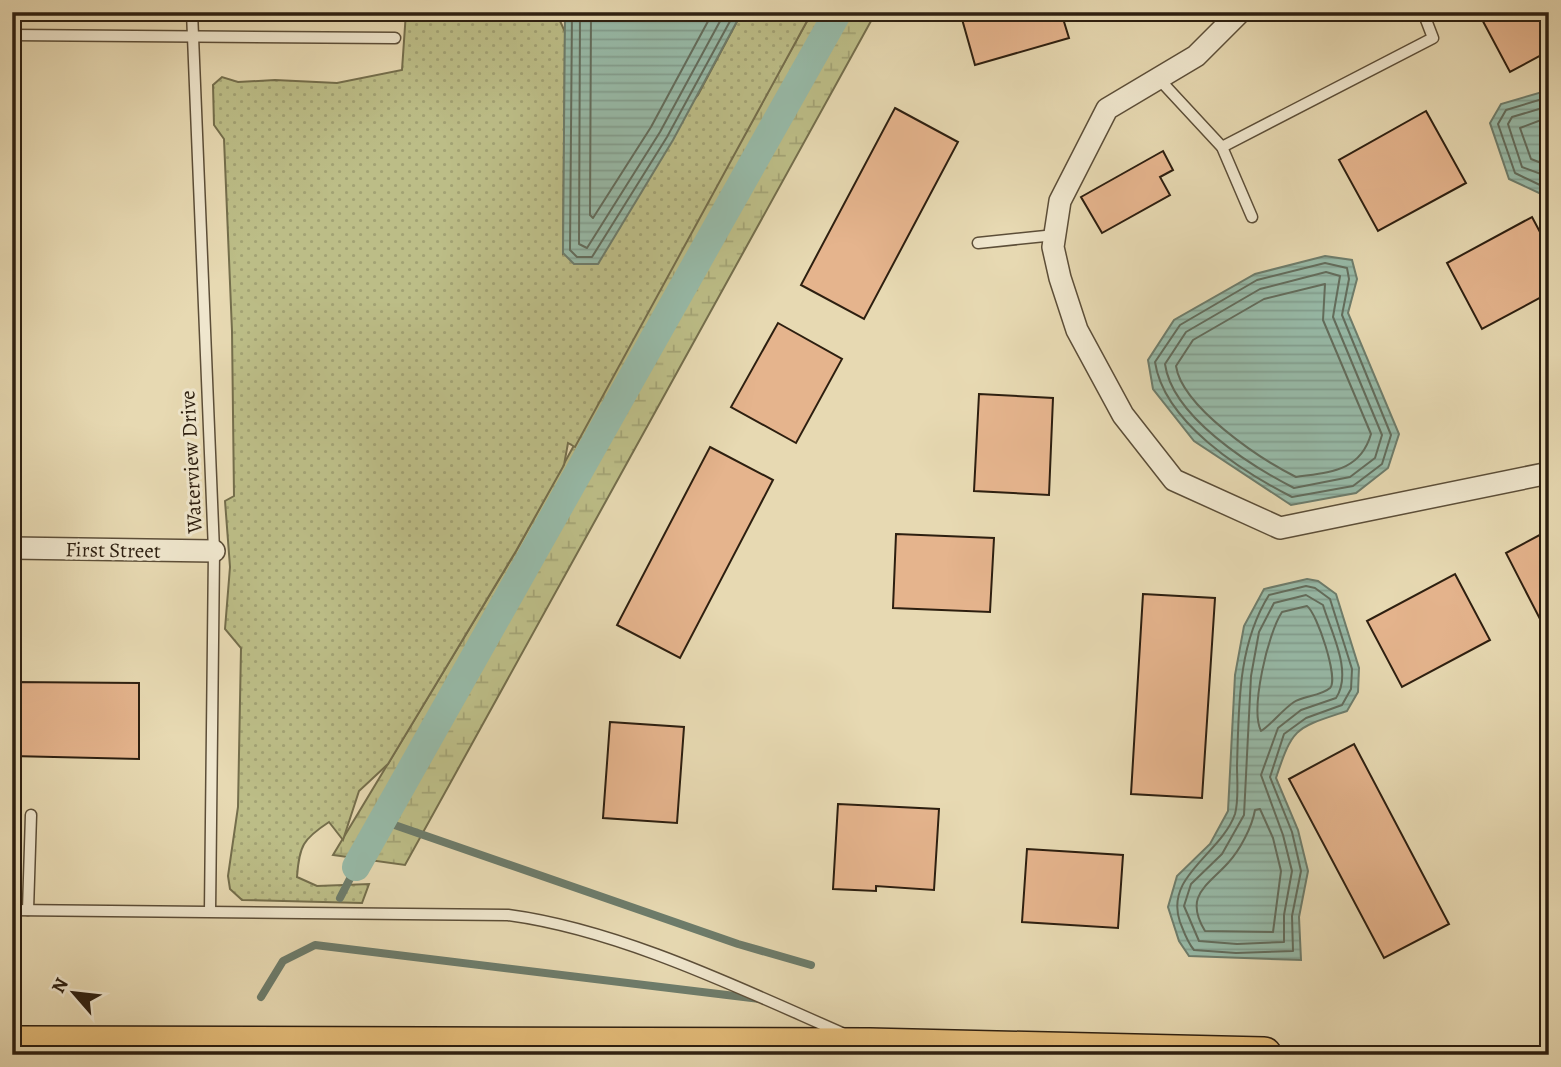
<svg xmlns="http://www.w3.org/2000/svg" width="1561" height="1067" font-family="Alegreya,serif">
<style>
.wetland{fill:url(#wetland-marsh);stroke:#746e4c;stroke-width:2}
.park{fill:url(#park-dots);stroke:#746e4c;stroke-width:2}
.water{fill:url(#water-rules);stroke:#6d7c6b;stroke-width:2}
.lines{fill:none;stroke-linecap:round;stroke-linejoin:round}
.shore{stroke:#626c5c;stroke-width:2}
.stream{stroke:#6d7c6b;stroke-width:8}
.canal{stroke:#97baa8;stroke-width:28}
.building{fill:#e5b48d;stroke:#2d1f10;stroke-width:2}
.service-casing{stroke:#5c4e38;stroke-width:13}
.minor-casing{stroke:#5c4e38;stroke-width:24}
.primary-casing{stroke:#2d1f10;stroke-width:38}
.service{stroke:#efe6cd;stroke-width:10}
.minor{stroke:#efe6cd;stroke-width:21}
.primary{stroke:#e4bc79;stroke-width:35}
.labels{text-anchor:middle;stroke-width:6;stroke-linejoin:round;paint-order:stroke}
.street-label{font-size:21px;fill:#2d1f10;stroke:#efe6cd}
</style>
<defs>
<pattern id="wetland-marsh" width="20" height="14" patternUnits="userSpaceOnUse" patternTransform="scale(1.75)"><rect width="20" height="14" fill="#bcbd87"/><path d="M1 5h8M5 5V1M11 12h8M15 12V8" fill="none" stroke="#a2a274"/></pattern>
<pattern id="park-dots" width="8" height="8" patternUnits="userSpaceOnUse" patternTransform="scale(1.75)"><rect width="8" height="8" fill="#bcbd87"/><path d="M2 2h.1M6 6h.1" fill="none" stroke="#a2a274" stroke-width="1.8" stroke-linecap="round"/></pattern>
<pattern id="water-rules" width="6" height="5" patternUnits="userSpaceOnUse" patternTransform="scale(1.75)"><rect width="6" height="5" fill="#97baa8"/><path d="M0 2.5h6" fill="none" stroke="#829f90"/></pattern>
</defs>
<rect width="100%" height="100%" fill="#e7d9b2"/>
<filter id="stains"><feTurbulence type="fractalNoise" baseFrequency=".00286" numOctaves="4"/><feColorMatrix values="0 0 0 0 .2 0 0 0 0 .09 0 0 0 0 .02 0 0 0 .5 -.17"/></filter>
<radialGradient id="worn" r=".72"><stop offset=".6" stop-color="#630" stop-opacity="0"/><stop offset="1" stop-color="#630" stop-opacity=".3"/></radialGradient>
<polygon class="wetland" points="812,12 876,12 405,865 333,855 516,551"/>
<path class="park" d="M406 12H556L565 32 563 253 698 95 742 12H812L575 447 568 443 564 465 516 551 388 764 359 791 343 840 329 822C303 839 299 846 297 877L317 886 369 884 362 903 242 900 230 889 228 876 238 807 241 648 225 629 230 567 225 501 234 496 232 331 224 139 214 125 213 85 222 77 238 82 275 80 337 83 402 70Z"/>
<g class="water">
<polygon points="565,12 742,12 673,140 598,264 574,264 563,253"/>
<polygon points="1549,90 1549,192 1539,193 1509,179 1490,123 1501,104"/>
<polygon points="1325,256 1352,260 1357,279 1348,313 1399,434 1388,468 1356,493 1291,505 1194,441 1153,389 1148,360 1174,320 1255,274"/>
<path d="M1307 579 1318 581 1336 594 1359 668 1358 692 1347 711C1296 728 1293 726 1276 778L1298 830 1308 871 1299 917 1301 960 1189 956 1179 941 1168 907 1177 876 1210 844 1228 811 1235 675 1244 626 1264 589Z"/>
</g>
<g class="lines">
<g class="shore">
<polyline points="572,12 570,250 577,257 592,257 667,137 735,12"/>
<polyline points="580,12 579,244 587,248 660,132 725,12"/>
<polyline points="591,12 590,215 593,218 651,127 713,12"/>
<polyline points="1549,97 1506,110 1498,124 1515,173 1540,185 1549,185"/>
<polyline points="1549,106 1512,117 1508,124 1522,167 1549,177"/>
<polyline points="1549,117 1520,128 1531,159 1549,166"/>
<path d="M1325 263 1347 268 1349 279 1342 315 1391 435 1382 464 1353 486 1292 497C1241 471 1164 422 1155 362L1180 325 1257 280Z"/>
<path d="M1326 272 1340 276 1333 317 1382 435 1375 458 1350 477 1294 488C1249 465 1172 416 1165 364L1186 332 1260 289Z"/>
<path d="M1325 284 1323 320 1371 434C1360 472 1329 472 1296 477 1260 459 1182 407 1176 366L1193 340 1264 299Z"/>
<path d="M1306 586 1315 588 1330 599 1352 669 1351 689 1342 705 1306 718 1284 734 1270 777 1292 832 1301 871 1292 916 1293 951 1236 953 1194 950C1187 942 1184 932 1180 922 1164 876 1221 854 1235 814 1239 800 1237 780 1237 766 1239 708 1237 646 1269 595Z"/>
<path d="M1306 595 1323 605C1331 632 1353 672 1336 698L1301 710 1278 728 1261 775 1283 835 1292 871 1284 915V942L1237 944 1199 941 1184 906 1191 884 1222 854 1244 815 1251 676 1259 632 1274 603Z"/>
<path d="M1307 606C1317 613 1339 679 1330 688 1321 696 1303 696 1294 702 1282 710 1271 725 1261 731 1250 709 1268 633 1282 612Z"/>
<path d="M1260 809 1273 838 1281 871 1273 932 1205 931C1184 896 1206 887 1228 863 1240 850 1252 827 1255 810Z"/>
</g>
<g class="stream">
<polyline points="383,821 738,944 811,965"/>
<polyline points="340,898 356,867"/>
<polyline points="261,997 283,961 315,945 760,999"/>
</g>
<polyline class="canal" points="356,867 838,12"/>
</g>
<g class="building">
<polygon points="960,12 1061,12 1069,38 975,65"/>
<polygon points="1478,12 1549,12 1549,51 1510,72"/>
<polygon points="895,108 958,142 864,319 801,285"/>
<polygon points="1426,111 1466,183 1378,231 1339,160"/>
<polygon points="1163,151 1173,170 1160,177 1170,195 1102,233 1081,197"/>
<polygon points="1532,217 1549,249 1549,293 1482,329 1447,263"/>
<polygon points="778,323 842,359 796,443 731,407"/>
<polygon points="979,394 1053,398 1049,495 974,491"/>
<polygon points="710,447 773,480 680,658 617,625"/>
<polygon points="1549,530 1549,617 1541,621 1506,553"/>
<polygon points="896,534 994,538 990,612 893,608"/>
<polygon points="1455,574 1490,640 1402,687 1367,621"/>
<polygon points="1143,594 1215,598 1202,798 1131,794"/>
<polygon points="12,682 139,683 139,759 12,756"/>
<polygon points="610,722 684,727 677,823 603,818"/>
<polygon points="1354,744 1449,924 1384,958 1289,779"/>
<polygon points="838,804 939,809 934,890 876,886 876,891 833,889"/>
<polygon points="1027,849 1123,855 1118,928 1022,922"/>
</g>
<g class="lines">
<g class="service-casing">
<g id="service">
<polyline points="192,12 214,551 210,911"/>
<polyline points="12,35 395,38"/>
<polyline points="1158,78 1222,147 1252,217"/>
<polyline points="1222,147 1433,38 1423,12"/>
<polyline points="978,243 1055,235"/>
<path d="M12 910 508 915C620 930 739 988 842 1033"/>
<polyline points="28,910 31,815"/>
</g>
</g>
<g class="minor-casing">
<g id="minor">
<polyline points="1240,12 1196,56 1107,109 1060,201 1053,247 1060,278 1077,330 1123,415 1174,480 1280,528 1549,473"/>
<polyline points="12,548 214,551"/>
</g>
</g>
<g class="primary-casing">
<polyline id="primary" points="12,1044 870,1046 1264,1055"/>
</g>
<use href="#service" class="service"/>
<use href="#minor" class="minor"/>
<use href="#primary" class="primary"/>
</g>
<g class="labels">
<g class="street-label">
<text transform="translate(191 462) rotate(-93)" y="7">Waterview Drive</text>
<text transform="translate(113 550) rotate(1)" y="7">First Street</text>
</g>
</g>
<rect width="1561" height="1067" fill="none" stroke="#e7d9b2" stroke-width="42"/>
<rect x="14" y="14" width="1533" height="1039" fill="none" stroke="#2d1f10" stroke-width="3.5"/>
<rect x="21" y="21" width="1519" height="1025" fill="none" stroke="#2d1f10" stroke-width="2"/>
<g transform="translate(74 993) rotate(298)" stroke="#efe6cd" stroke-width="5" paint-order="stroke">
<path d="M0-5L12 26L0 18L-12 26Z" fill="#2d1f10"/>
<text y="-10" font-size="19" font-weight="bold" text-anchor="middle" fill="#2d1f10">N</text>
</g>
<rect width="100%" height="100%" filter="url(#stains)"/>
<rect width="100%" height="100%" fill="url(#worn)"/>
</svg>
